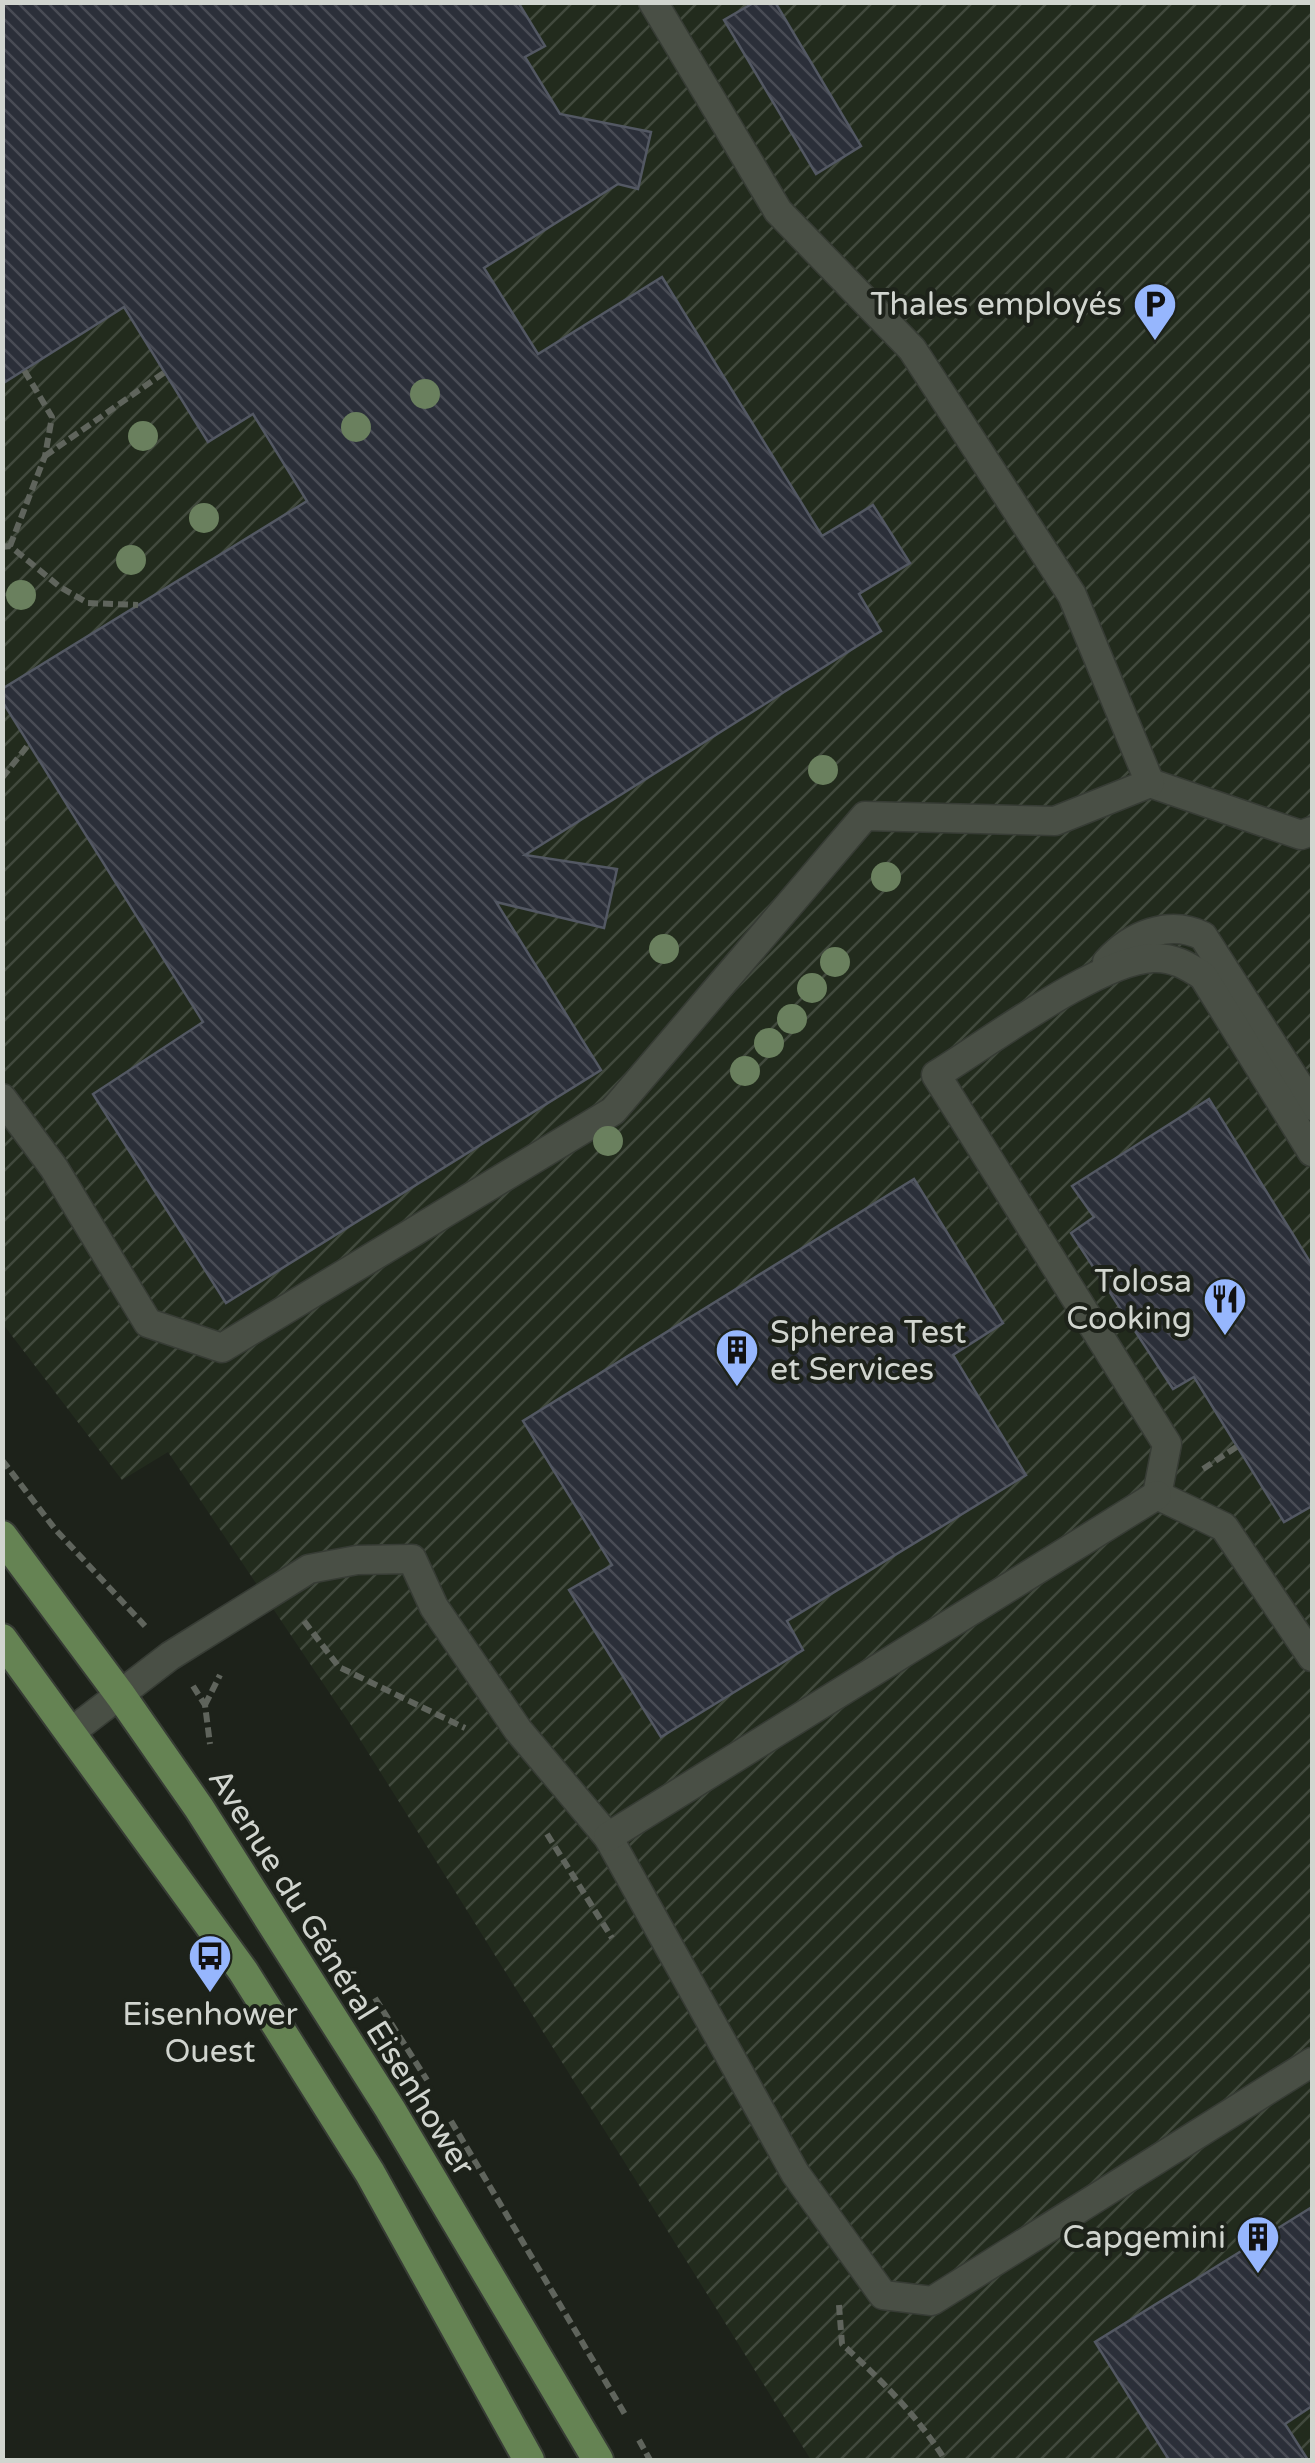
<svg xmlns="http://www.w3.org/2000/svg" width="1315" height="2463" font-family="'Varela Round',sans-serif">
<style>
.industrial{fill:url(#industrial-furrows)}
.building{fill:url(#building-back-hatch);stroke:#535863;stroke-width:2.5}
.lines{fill:none;stroke-linecap:round;stroke-linejoin:round}
.lane-casing{stroke:#373c35;stroke-width:31}
.primary-casing{stroke:#373c35;stroke-width:34}
.path{stroke:#5f645c;stroke-width:6;stroke-dasharray:10 5;stroke-linecap:butt}
.lane{stroke:#494f45;stroke-width:28}
.primary{stroke:#658353;stroke-width:30}
.tree{fill:#6a805e}
.labels{text-anchor:middle;stroke-width:8;stroke-linejoin:round;paint-order:stroke}
.poi-label{font-size:32px;fill:#d1d5cf;stroke:#1d221a;text-anchor:end}
.street-label{font-size:32px;fill:#d1d5cf;stroke:#1d221a}
</style>
<defs>
<pattern id="industrial-furrows" width="10" height="10" patternUnits="userSpaceOnUse" patternTransform="scale(2.5)"><rect width="10" height="10" fill="#222b1d"/><path d="M-1 1l2-2M0 10L10 0M9 11l2-2" fill="none" stroke="#41493d"/></pattern>
<pattern id="building-back-hatch" width="6" height="6" patternUnits="userSpaceOnUse" patternTransform="scale(2.5)"><rect width="6" height="6" fill="#2b2f39"/><path d="M-1 5l2 2M0 0l6 6M5-1l2 2" fill="none" stroke="#494c55"/></pattern>
</defs>
<rect width="100%" height="100%" fill="#1d221a"/>
<polygon class="industrial" points="3,3 1312,3 1312,2460 811,2460 349,1722 168,1452 122,1480 3,1324"/>
<g class="building">
<polygon points="2,2 518,2 545,46 525,57 560,114 651,132 638,189 618,184 484,268 538,354 662,277 822,536 873,505 910,563 859,594 881,631 525,855 617,869 604,928 496,902 601,1070 226,1303 93,1094 203,1022 2,701 2,689 307,501 253,414 208,442 124,307 2,384"/>
<polygon points="755,2 775,2 861,146 816,174 724,20"/>
<polygon points="1209,1099 1312,1265 1312,1506 1284,1522 1194,1377 1173,1389 1071,1233 1094,1217 1072,1186"/>
<polygon points="914,1179 1003,1323 953,1355 1026,1475 787,1621 803,1650 661,1737 569,1590 612,1565 523,1421"/>
<polygon points="1312,2207 1312,2406 1285,2424 1308,2460 1169,2460 1095,2342"/>
</g>
<g class="lines">
<g class="lane-casing">
<g id="lane">
<polyline points="1150,783 1301,835 1312,831"/>
<path d="M1107 962C1131 935 1169 919 1203 936L1312 1106"/>
<polyline points="2,1098 54,1168 148,1323 222,1348 613,1111 865,816 1055,821 1150,783 1072,595 912,349 778,211 653,2"/>
<path d="M1312 1152 1203 976C1188 966 1173 957 1153 958 1098 960 987 1044 936 1075L1167 1444 1157 1495 1224 1527 1312 1657"/>
<polyline points="71,1732 170,1656 309,1569 357,1560 412,1559 434,1607 518,1730 608,1837 795,2173 883,2295 932,2301 1312,2062"/>
<polyline points="608,1837 1157,1495"/>
</g>
</g>
<g class="primary-casing">
<g id="primary">
<polyline points="2,1536 121,1696 199,1808 390,2109 598,2460"/>
<polyline points="2,1639 243,1971 370,2173 529,2460"/>
</g>
</g>
<g class="path">
<polyline points="45,456 165,372"/>
<polyline points="10,546 45,456 52,417 24,370"/>
<polyline points="2,547 10,546 60,587 88,603 138,605"/>
<polyline points="2,778 29,744"/>
<polyline points="2,1460 55,1529 145,1626"/>
<polyline points="1203,1469 1238,1446"/>
<polyline points="304,1621 339,1667 465,1728"/>
<polyline points="193,1686 205,1705 210,1744"/>
<polyline points="205,1705 220,1675"/>
<polyline points="547,1834 612,1938"/>
<polyline points="375,1998 427,2080"/>
<polyline points="451,2121 626,2416"/>
<path d="M839 2305 842 2344C881 2380 917 2415 945 2460"/>
<polyline points="639,2440 650,2460"/>
</g>
<use href="#lane" class="lane"/>
<use href="#primary" class="primary"/>
</g>
<g class="tree">
<circle cx="425" cy="394" r="15"/>
<circle cx="356" cy="427" r="15"/>
<circle cx="143" cy="436" r="15"/>
<circle cx="204" cy="518" r="15"/>
<circle cx="131" cy="560" r="15"/>
<circle cx="21" cy="595" r="15"/>
<circle cx="823" cy="770" r="15"/>
<circle cx="886" cy="877" r="15"/>
<circle cx="664" cy="949" r="15"/>
<circle cx="835" cy="962" r="15"/>
<circle cx="812" cy="988" r="15"/>
<circle cx="792" cy="1019" r="15"/>
<circle cx="769" cy="1043" r="15"/>
<circle cx="745" cy="1071" r="15"/>
<circle cx="608" cy="1141" r="15"/>
</g>
<defs>
<g id="parking-pin" transform="scale(2.25)"><path d="M0 17L-7.5 6A9.5 9.5 0 1 1 7.5 6Z" fill="#96b6fd" stroke="#1d221a"/><path d="M-3.5-5.5H1a3.5 3.5 0 0 1 0 7H-1V5.5H-3.5ZM-1-3.4V-.6H.8a1.4 1.4 0 0 0 0-2.8Z" fill="#111"/></g>
<g id="restaurant-pin" transform="scale(2.25)"><path d="M0 17L-7.5 6A9.5 9.5 0 1 1 7.5 6Z" fill="#96b6fd" stroke="#1d221a"/><path d="M-5-6h1v4h1v-4h1v4h1v-4h1v5L-1.5 .5V6h-2V.5L-5-1ZM5-6V6H3V1.5H1.5Q1.5-4 5-6Z" fill="#111"/></g>
<g id="building-pin" transform="scale(2.25)"><path d="M0 17L-7.5 6A9.5 9.5 0 1 1 7.5 6Z" fill="#96b6fd" stroke="#1d221a"/><path d="M-4-6H4V6H1V3H-1V6H-4ZM-2.5-4.3h1.7v1.8h-1.7ZM.8-4.3h1.7v1.8H.8ZM-2.5-1h1.7V.8h-1.7ZM.8-1h1.7V.8H.8Z" fill="#111"/></g>
<g id="bus-pin" transform="scale(2.25)"><path d="M0 17L-7.5 6A9.5 9.5 0 1 1 7.5 6Z" fill="#96b6fd" stroke="#1d221a"/><path d="M-5-6H5V4H4V6H2V4H-2V6H-4V4H-5ZM-3.5-4V0h7V-4ZM-3.5 1.2v1.5H-2V1.2ZM2 1.2v1.5H3.5V1.2Z" fill="#111"/></g>
</defs>
<g fill-rule="evenodd">
<use href="#parking-pin" x="1155" y="304"/>
<use href="#restaurant-pin" x="1225" y="1299"/>
<use href="#building-pin" x="737" y="1350"/>
<use href="#bus-pin" x="210" y="1956"/>
<use href="#building-pin" x="1258" y="2237"/>
</g>
<g class="labels">
<g class="poi-label">
<text x="1122" y="315">Thales employés</text>
<text x="1192" y="1292">Tolosa<tspan x="1192" dy="37">Cooking</tspan></text>
<text x="770" y="1343" text-anchor="start">Spherea Test<tspan x="770" dy="37">et Services</tspan></text>
<text x="210" y="2025" text-anchor="middle">Eisenhower<tspan x="210" dy="37">Ouest</tspan></text>
<text x="1226" y="2248">Capgemini</text>
</g>
<g class="street-label">
<text transform="translate(342 1972) rotate(58)" y="11">Avenue du Général Eisenhower</text>
</g>
</g>
<rect width="1315" height="2463" fill="none" stroke="#d1d5cf" stroke-width="10"/>
</svg>
